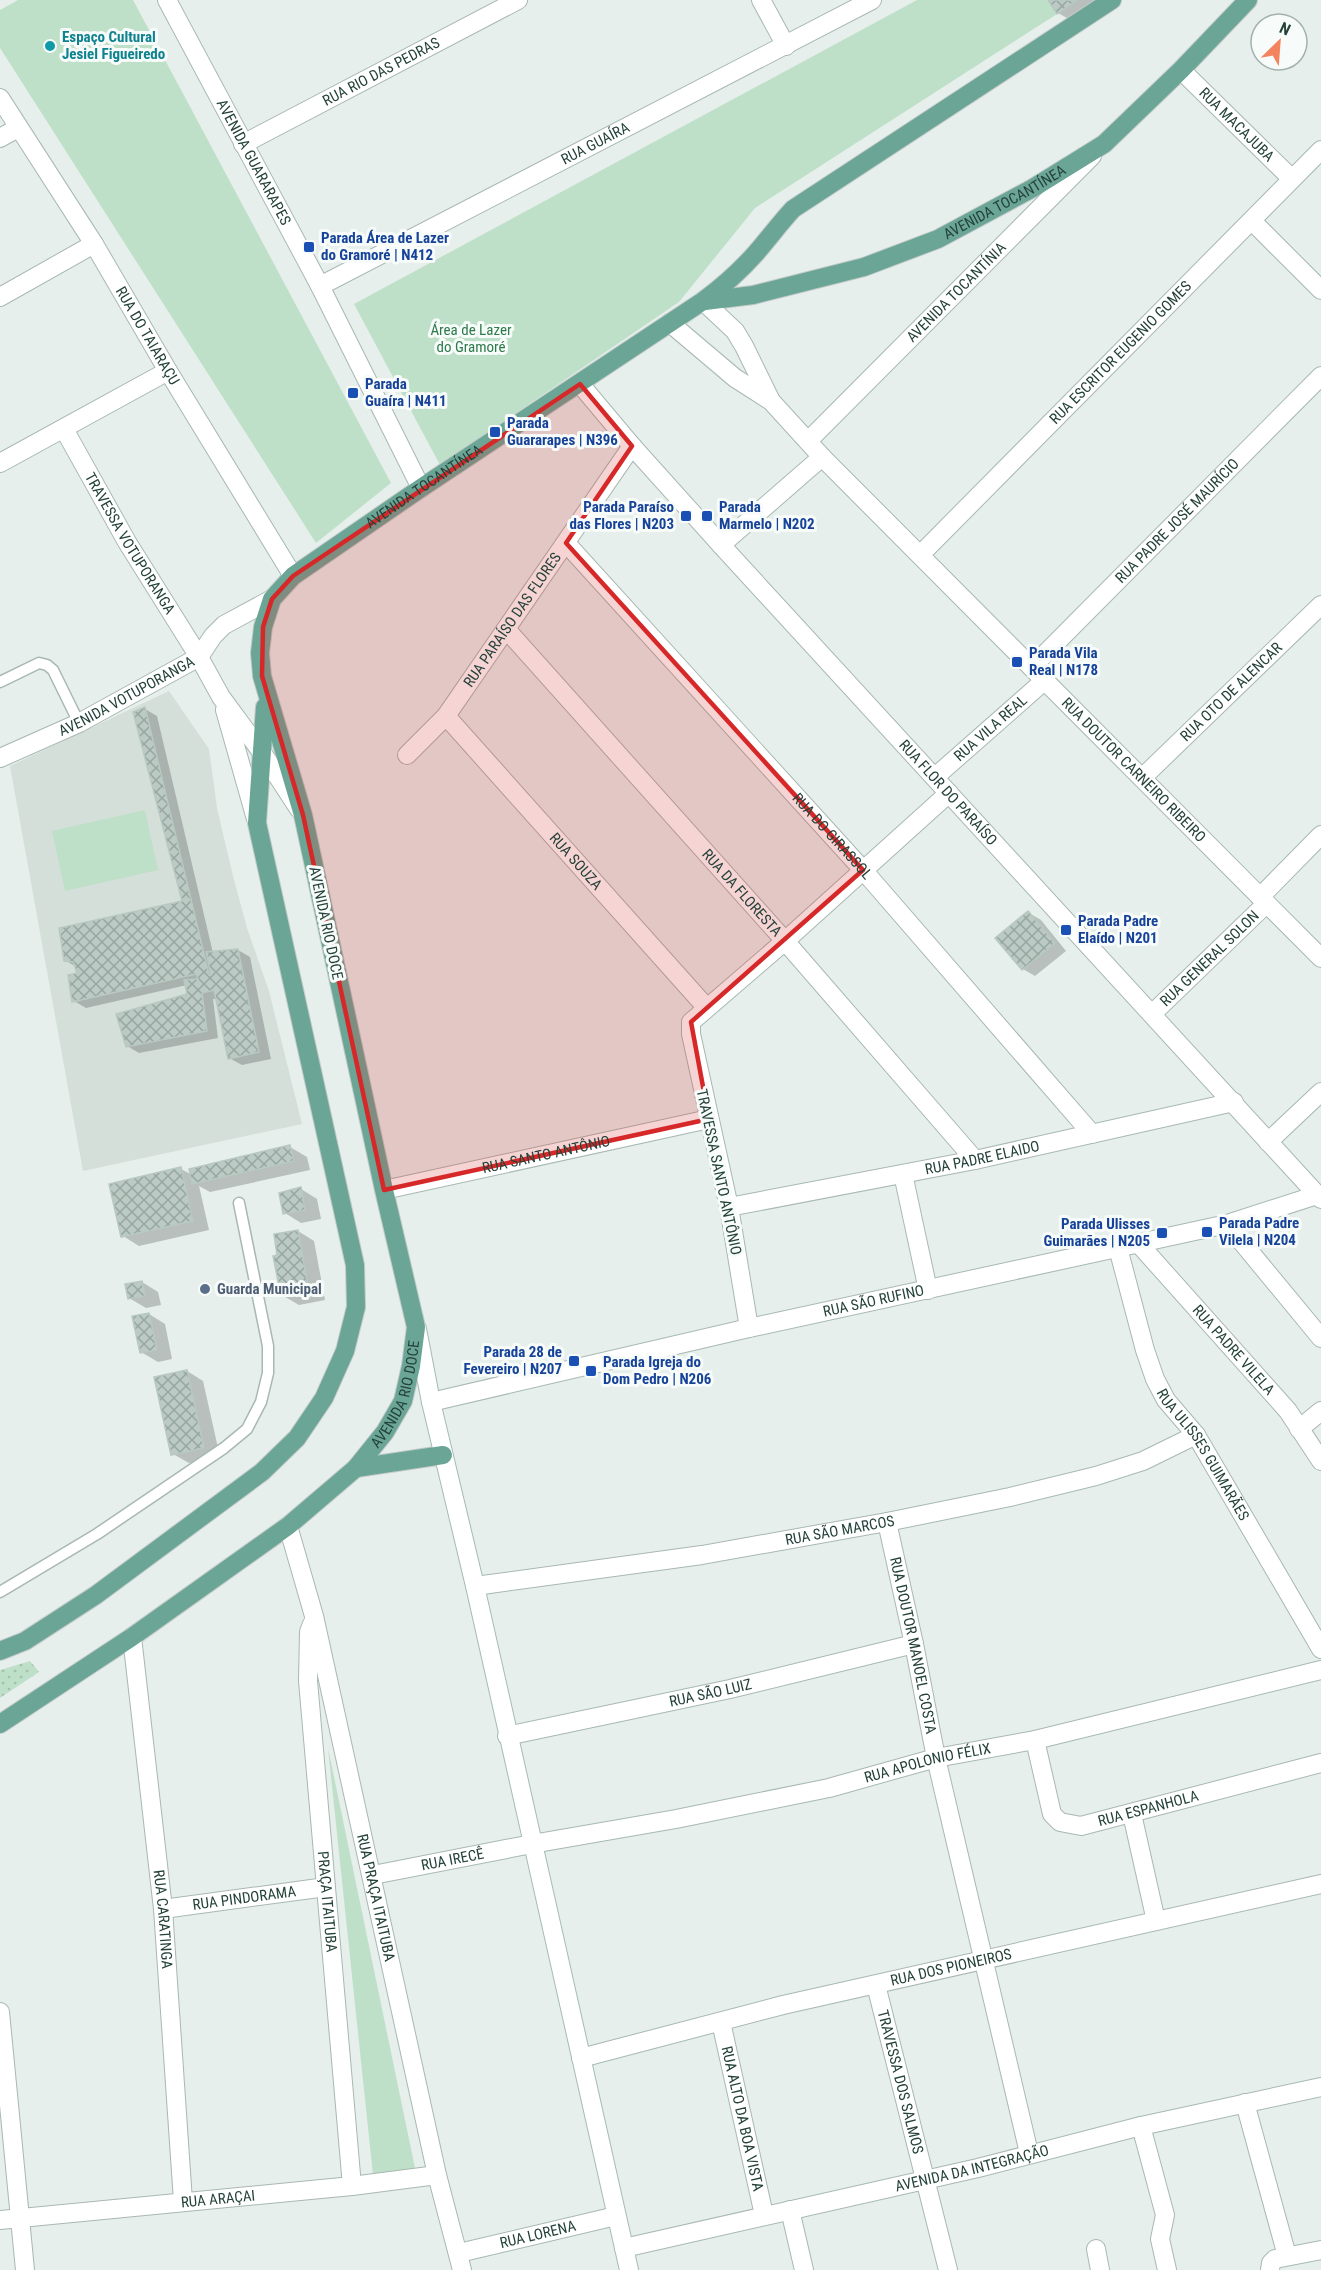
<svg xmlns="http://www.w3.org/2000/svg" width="1321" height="2270" font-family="'Roboto Condensed',sans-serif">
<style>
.built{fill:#d4dfda}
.grass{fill:url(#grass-dots)}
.green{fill:#bfe0c8}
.shadow{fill:#0003}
.building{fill:url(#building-cross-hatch);stroke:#b8c9c2;stroke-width:1.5}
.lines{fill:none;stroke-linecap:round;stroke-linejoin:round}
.service-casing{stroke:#a8b8b2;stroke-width:13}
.minor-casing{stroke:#a8b8b2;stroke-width:20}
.tertiary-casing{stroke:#a8b8b2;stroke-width:20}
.secondary-casing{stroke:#a4bbb3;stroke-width:20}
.primary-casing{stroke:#c2cac8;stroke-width:20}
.service{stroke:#fff;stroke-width:10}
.minor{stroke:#fff;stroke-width:18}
.tertiary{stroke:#fff;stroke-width:18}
.secondary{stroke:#fff;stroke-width:18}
.primary{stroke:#6aa596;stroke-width:18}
.marked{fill:#d62828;fill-opacity:0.2;stroke:#d62828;stroke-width:4.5;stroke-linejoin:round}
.culture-dot{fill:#0f9aa8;stroke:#f7fbf9;stroke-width:2}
.transit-dot{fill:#1a4fb4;stroke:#f7fbf9;stroke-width:2}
.service-dot{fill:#5c6f8a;stroke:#f7fbf9;stroke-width:2}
.labels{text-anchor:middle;stroke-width:6;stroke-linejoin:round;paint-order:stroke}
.culture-label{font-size:15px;font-weight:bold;fill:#0d838f;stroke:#f7fbf9;text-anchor:start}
.street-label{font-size:15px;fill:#24423a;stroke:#f7fbf9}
.transit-label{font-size:15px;font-weight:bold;fill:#164399;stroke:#f7fbf9;text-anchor:start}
.park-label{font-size:15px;fill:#2d7a4b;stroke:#f7fbf9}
.service-label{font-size:15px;font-weight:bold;fill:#4e5e75;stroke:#f7fbf9;text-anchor:start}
</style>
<defs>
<pattern id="grass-dots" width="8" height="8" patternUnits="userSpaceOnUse" patternTransform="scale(1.5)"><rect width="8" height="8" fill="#bfe0c8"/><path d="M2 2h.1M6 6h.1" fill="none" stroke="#a4c1ad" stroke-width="1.8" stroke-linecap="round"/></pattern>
<pattern id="building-cross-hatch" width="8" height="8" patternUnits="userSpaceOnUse" patternTransform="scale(1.5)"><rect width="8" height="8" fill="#bbcac4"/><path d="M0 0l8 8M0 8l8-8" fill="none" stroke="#98a6a0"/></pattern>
</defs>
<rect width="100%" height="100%" fill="#e6efeb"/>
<polygon class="built" points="169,691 209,749 217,808 233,876 247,928 269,991 302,1124 83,1171 10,766"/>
<polygon class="grass" points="30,1661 39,1672 0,1698 0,1670"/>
<g class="green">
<polygon points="18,0 133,0 391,483 316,543 0,48 0,10"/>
<polygon points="917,0 1048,0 1057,14 755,208 679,302 440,465 354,304"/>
<polygon points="145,810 158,870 65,891 52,831"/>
<polygon points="328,1748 416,2173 373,2175"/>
</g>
<g class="shadow">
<polygon points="1049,0 1107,0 1074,22 1058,13"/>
<polygon points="145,709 157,716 213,953 238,950 250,957 271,1059 242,1065 229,1058 217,999 213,999 218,1038 139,1053 127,1046 189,995 187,985 86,1008 74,1001 79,974 76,967 65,960 183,903"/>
<polygon points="1029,913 1041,920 1066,951 1035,976 1023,969 998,938"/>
<polygon points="290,1147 307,1157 310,1170 210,1192 199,1186 209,1230 139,1246 123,1236 181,1169 192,1175"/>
<polygon points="301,1189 317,1199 321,1219 301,1223 285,1213"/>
<polygon points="298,1231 314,1241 325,1300 299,1305 282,1295"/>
<polygon points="142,1282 158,1292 161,1305 146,1308 129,1298"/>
<polygon points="149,1314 165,1324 172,1359 158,1362 141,1352"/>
<polygon points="187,1371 203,1381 220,1457 189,1463 173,1454"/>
</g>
<g class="building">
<polygon points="1048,0 1077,0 1057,14"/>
<polygon points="145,707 209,975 211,975 206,952 238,949 259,1052 228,1059 214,990 202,993 207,1031 126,1047 116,1014 187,994 184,980 198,979 196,974 72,1002 68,975 77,973 73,962 64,961 59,928 182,901 133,712"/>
<polygon points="1028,911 1055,943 1022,970 995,938"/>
<polygon points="290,1145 294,1161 192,1184 189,1169"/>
<polygon points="181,1167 193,1221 121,1237 109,1184"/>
<polygon points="301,1187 305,1210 283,1214 279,1193"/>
<polygon points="298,1230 309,1292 281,1296 273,1256 277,1255 274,1234"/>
<polygon points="142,1281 145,1296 128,1299 125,1284"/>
<polygon points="149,1313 157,1350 140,1353 132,1316"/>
<polygon points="187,1370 204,1448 171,1455 154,1377"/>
</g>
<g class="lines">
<g class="service-casing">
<g id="service">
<polyline points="0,682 39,663 47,665 53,670 79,723"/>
<polyline points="0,1592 97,1534 224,1448 247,1429 261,1402 268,1373 268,1346 239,1203"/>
</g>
</g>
<g class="minor-casing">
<g id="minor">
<polyline points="761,0 786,46"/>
<path id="s1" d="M1181 70 1292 179"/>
<path id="s2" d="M0 98 94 244 168 371 293 576"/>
<polyline points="0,138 18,128"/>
<path id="s3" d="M243 144 518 0"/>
<polyline points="1252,221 1321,290"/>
<path id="s4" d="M320 286 872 0"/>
<polyline points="0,297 94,244"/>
<path id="s5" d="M64 429 127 542 199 657 221 697 263 754 299 809"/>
<path id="s6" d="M808 441 1092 156"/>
<polyline points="0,463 168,371"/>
<path id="s7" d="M566 543 863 870 1092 1134"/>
<polyline points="721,545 822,457"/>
<path id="s8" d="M920 555 1321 150"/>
<path id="s9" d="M506 629 785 941 975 1160"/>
<path id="s10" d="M1032 667 1321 376"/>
<polyline points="225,710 256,819"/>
<path id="s11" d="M446 716 706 1007"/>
<path id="s12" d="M407 755 446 716 632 446"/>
<path id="s13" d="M0 758 79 723 199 657 213 636 224 625 272 599"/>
<path id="s14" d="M935 777 1044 681"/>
<path id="s15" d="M1142 778 1321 605"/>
<path id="s16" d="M1152 1014 1266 904"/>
<polyline points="1268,1142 1321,1092"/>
<polyline points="903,1174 928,1290"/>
<path id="s17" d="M384 1190 709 1119"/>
<path id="s18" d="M729 1207 975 1160 1234 1102"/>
<polyline points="1227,1224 1321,1338"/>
<path id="s19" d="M1139 1244 1288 1411 1321 1461"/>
<path id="s20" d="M1118 1248 1145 1350 1155 1379 1166 1400 1196 1435 1321 1649"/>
<polyline points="749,1328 729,1207 691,1034 691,1022 785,941 949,793"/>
<polyline points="1299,1429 1321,1411"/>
<path id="s21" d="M887 1522 914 1644 936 1758 1029 2153"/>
<path id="s22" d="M288 1526 314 1616 437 2175 462 2270"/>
<path id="s23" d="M475 1586 702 1555 887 1522 1010 1497 1096 1476 1143 1461 1196 1435"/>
<path id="s24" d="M312 1624 309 1632 308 1681 352 2186"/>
<path id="s25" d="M132 1637 163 1909 183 2201"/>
<path id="s26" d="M507 1736 730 1689 914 1644"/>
<path id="s27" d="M1035 1740 1052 1814 1060 1822 1081 1826 1321 1763"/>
<polyline points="1132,1814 1156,1921"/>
<path id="s28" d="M373 1875 532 1844 676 1819 829 1788 936 1758 1035 1740 1321 1670"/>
<path id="s29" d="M163 1909 326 1887"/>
<path id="s30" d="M876 1985 948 2270"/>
<polyline points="0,2012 25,2270"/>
<path id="s31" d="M721 2022 764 2215"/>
<path id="s32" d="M581 2058 783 2005 1321 1884"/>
<polyline points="1245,2103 1287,2256"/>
<polyline points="1141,2126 1165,2215 1160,2239 1167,2270"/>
<polyline points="790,2210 804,2270"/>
<path id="s33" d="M0 2220 352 2186 437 2175"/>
<path id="s34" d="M624 2248 978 2168 1141 2126 1321 2087"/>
<polyline points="1096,2249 1100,2270"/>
<path id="s35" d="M459 2253 616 2216"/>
<polyline points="1270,2270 1271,2263 1275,2259 1321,2250"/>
</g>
</g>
<g class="tertiary-casing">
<g id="tertiary">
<path id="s36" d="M167 0 320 286 421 488"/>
<path id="s37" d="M703 301 735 331 744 346 771 401 822 457 1321 958"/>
<polyline points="670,323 735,378 771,401"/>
<path id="s38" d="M580 384 632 446 721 545 1321 1199"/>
<polyline points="1260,897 1321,835"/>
<path id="s39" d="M431 1402 749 1328 1227 1224 1317 1195"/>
</g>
</g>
<g class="secondary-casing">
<polyline id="secondary" points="417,1329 431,1402 475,1586 629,2270"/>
</g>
<g class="primary-casing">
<g id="primary">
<path id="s40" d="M705 301 753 295 864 267 938 239 1033 188 1104 144 1181 70 1248 0"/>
<polyline points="356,1468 443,1455"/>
<polyline points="0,1651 25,1641 96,1595 262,1472 297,1438 324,1398 345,1351 356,1307 355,1265 257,823 265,707"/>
<path id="s41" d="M0 1724 132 1637 288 1526 356 1468 385 1432 403 1401 411 1366 416 1327 384 1190 303 815 262 676 260 653 263 627 272 599 293 576 421 488 703 301C722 287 740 271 756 253 769 238 780 223 793 209L1112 0"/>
</g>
</g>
<use href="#service" class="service"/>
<use href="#minor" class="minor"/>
<use href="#tertiary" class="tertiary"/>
<use href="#secondary" class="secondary"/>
<use href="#primary" class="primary"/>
</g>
<path class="marked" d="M580 384 632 446 566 543 863 870 691 1022 709 1119 384 1190 303 815 262 676 263 627 272 599 293 576Z"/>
<circle class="culture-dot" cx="50" cy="46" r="6"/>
<g class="transit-dot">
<rect x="303" y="241" width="12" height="12" rx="3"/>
<rect x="347" y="387" width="12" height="12" rx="3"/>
<rect x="489" y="426" width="12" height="12" rx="3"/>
<rect x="680" y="510" width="12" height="12" rx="3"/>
<rect x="701" y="510" width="12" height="12" rx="3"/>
<rect x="1011" y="656" width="12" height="12" rx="3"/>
<rect x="1060" y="924" width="12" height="12" rx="3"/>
<rect x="1201" y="1226" width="12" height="12" rx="3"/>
<rect x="1156" y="1227" width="12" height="12" rx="3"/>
<rect x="568" y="1355" width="12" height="12" rx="3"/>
<rect x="585" y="1365" width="12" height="12" rx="3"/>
</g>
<circle class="service-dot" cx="205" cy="1289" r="6"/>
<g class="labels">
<g class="culture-label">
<text x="62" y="42">Espaço Cultural<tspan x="62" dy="17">Jesiel Figueiredo</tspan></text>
</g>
<g class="street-label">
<text dy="5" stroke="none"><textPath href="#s3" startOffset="156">RUA RIO DAS PEDRAS</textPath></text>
<text dy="5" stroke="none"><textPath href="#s1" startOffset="78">RUA MACAJUBA</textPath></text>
<text dy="5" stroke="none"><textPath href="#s4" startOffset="310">RUA GUAÍRA</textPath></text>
<text dy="5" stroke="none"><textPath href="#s36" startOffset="184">AVENIDA GUARARAPES</textPath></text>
<text dy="5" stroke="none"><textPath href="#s40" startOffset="318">AVENIDA TOCANTÍNEA</textPath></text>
<text dy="5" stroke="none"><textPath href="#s6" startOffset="210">AVENIDA TOCANTÍNIA</textPath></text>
<text dy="5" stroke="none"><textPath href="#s2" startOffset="280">RUA DO TAIARAÇU</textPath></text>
<text dy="5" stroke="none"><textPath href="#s8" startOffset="285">RUA ESCRITOR EUGENIO GOMES</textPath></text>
<text dy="5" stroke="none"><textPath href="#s41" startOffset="1534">AVENIDA TOCANTÍNEA</textPath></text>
<text dy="5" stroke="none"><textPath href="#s10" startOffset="206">RUA PADRE JOSÉ MAURÍCIO</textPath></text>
<text dy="5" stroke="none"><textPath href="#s5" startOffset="132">TRAVESSA VOTUPORANGA</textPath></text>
<text dy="5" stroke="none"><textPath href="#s12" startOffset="172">RUA PARAÍSO DAS FLORES</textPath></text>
<text dy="5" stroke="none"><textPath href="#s15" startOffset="124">RUA OTO DE ALENCAR</textPath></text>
<text dy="5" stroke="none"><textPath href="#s13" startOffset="141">AVENIDA VOTUPORANGA</textPath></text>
<text dy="5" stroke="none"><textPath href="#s14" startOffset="74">RUA VILA REAL</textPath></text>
<text dy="5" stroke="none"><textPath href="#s37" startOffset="640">RUA DOUTOR CARNEIRO RIBEIRO</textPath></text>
<text dy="5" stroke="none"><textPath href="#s38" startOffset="550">RUA FLOR DO PARAÍSO</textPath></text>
<text dy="5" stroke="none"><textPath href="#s7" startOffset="396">RUA DO GIRASSOL</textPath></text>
<text dy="5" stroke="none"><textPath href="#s11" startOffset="195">RUA SOUZA</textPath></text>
<text dy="5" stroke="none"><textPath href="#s9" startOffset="354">RUA DA FLORESTA</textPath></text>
<text transform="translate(326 923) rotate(78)" y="5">AVENIDA RIO DOCE</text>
<text dy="5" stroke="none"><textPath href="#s16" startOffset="80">RUA GENERAL SOLON</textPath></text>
<text dy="5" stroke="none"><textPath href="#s17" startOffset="166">RUA SANTO ANTÔNIO</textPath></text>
<text dy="5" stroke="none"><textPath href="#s18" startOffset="258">RUA PADRE ELAIDO</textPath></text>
<text transform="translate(719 1172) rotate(78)" y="5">TRAVESSA SANTO ANTÔNIO</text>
<text dy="5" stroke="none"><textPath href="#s39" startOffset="454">RUA SÃO RUFINO</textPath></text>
<text dy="5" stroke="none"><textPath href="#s19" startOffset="142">RUA PADRE VILELA</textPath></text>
<text dy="5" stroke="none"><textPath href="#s41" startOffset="525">AVENIDA RIO DOCE</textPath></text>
<text dy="5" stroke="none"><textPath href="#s20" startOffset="226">RUA ULISSES GUIMARÃES</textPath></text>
<text dy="5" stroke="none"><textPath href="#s23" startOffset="369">RUA SÃO MARCOS</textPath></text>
<text dy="5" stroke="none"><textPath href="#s21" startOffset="126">RUA DOUTOR MANOEL COSTA</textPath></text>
<text dy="5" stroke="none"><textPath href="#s26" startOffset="208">RUA SÃO LUIZ</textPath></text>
<text dy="5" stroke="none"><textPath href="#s28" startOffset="566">RUA APOLONIO FÉLIX</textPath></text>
<text dy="5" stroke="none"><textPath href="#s27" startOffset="178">RUA ESPANHOLA</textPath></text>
<text dy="5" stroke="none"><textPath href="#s28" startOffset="81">RUA IRECÊ</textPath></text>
<text dy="5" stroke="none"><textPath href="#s29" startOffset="82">RUA PINDORAMA</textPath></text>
<text dy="5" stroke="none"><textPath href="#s22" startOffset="382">RUA PRAÇA ITAITUBA</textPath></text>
<text dy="5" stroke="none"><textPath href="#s24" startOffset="279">PRAÇA ITAITUBA</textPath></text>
<text dy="5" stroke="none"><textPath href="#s25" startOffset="284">RUA CARATINGA</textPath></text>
<text dy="5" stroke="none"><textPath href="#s32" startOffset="381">RUA DOS PIONEIROS</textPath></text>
<text dy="5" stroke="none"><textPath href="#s30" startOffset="100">TRAVESSA DOS SALMOS</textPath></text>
<text dy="5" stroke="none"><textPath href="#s31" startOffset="99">RUA ALTO DA BOA VISTA</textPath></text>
<text dy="5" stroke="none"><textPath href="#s34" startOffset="357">AVENIDA DA INTEGRAÇÃO</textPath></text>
<text dy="5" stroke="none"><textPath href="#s33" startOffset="219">RUA ARAÇAI</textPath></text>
<text dy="5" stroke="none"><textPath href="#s35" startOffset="81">RUA LORENA</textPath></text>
</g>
<g class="transit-label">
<text x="321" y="243">Parada Área de Lazer<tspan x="321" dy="17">do Gramoré | N412</tspan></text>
<text x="365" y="389">Parada<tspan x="365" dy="17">Guaíra | N411</tspan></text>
<text x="507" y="428">Parada<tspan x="507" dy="17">Guararapes | N396</tspan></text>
<text x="674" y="512" text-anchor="end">Parada Paraíso<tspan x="674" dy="17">das Flores | N203</tspan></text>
<text x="719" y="512">Parada<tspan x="719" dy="17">Marmelo | N202</tspan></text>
<text x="1029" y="658">Parada Vila<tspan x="1029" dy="17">Real | N178</tspan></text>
<text x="1078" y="926">Parada Padre<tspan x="1078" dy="17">Elaído | N201</tspan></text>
<text x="1219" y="1228">Parada Padre<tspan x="1219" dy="17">Vilela | N204</tspan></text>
<text x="1150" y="1229" text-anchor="end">Parada Ulisses<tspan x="1150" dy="17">Guimarães | N205</tspan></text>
<text x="562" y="1357" text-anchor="end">Parada 28 de<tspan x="562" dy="17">Fevereiro | N207</tspan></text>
<text x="603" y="1367">Parada Igreja do<tspan x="603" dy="17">Dom Pedro | N206</tspan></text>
</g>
<g class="park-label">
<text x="471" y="335">Área de Lazer<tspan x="471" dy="17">do Gramoré</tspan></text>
</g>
<g class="service-label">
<text x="217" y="1294">Guarda Municipal</text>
</g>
</g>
<g transform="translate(1279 42) rotate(25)"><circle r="28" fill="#f7fbf9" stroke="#a3b1ad" stroke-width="1.5"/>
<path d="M0-4.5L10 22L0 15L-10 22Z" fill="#f4845f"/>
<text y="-9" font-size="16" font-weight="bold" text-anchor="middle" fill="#24423a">N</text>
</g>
</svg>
